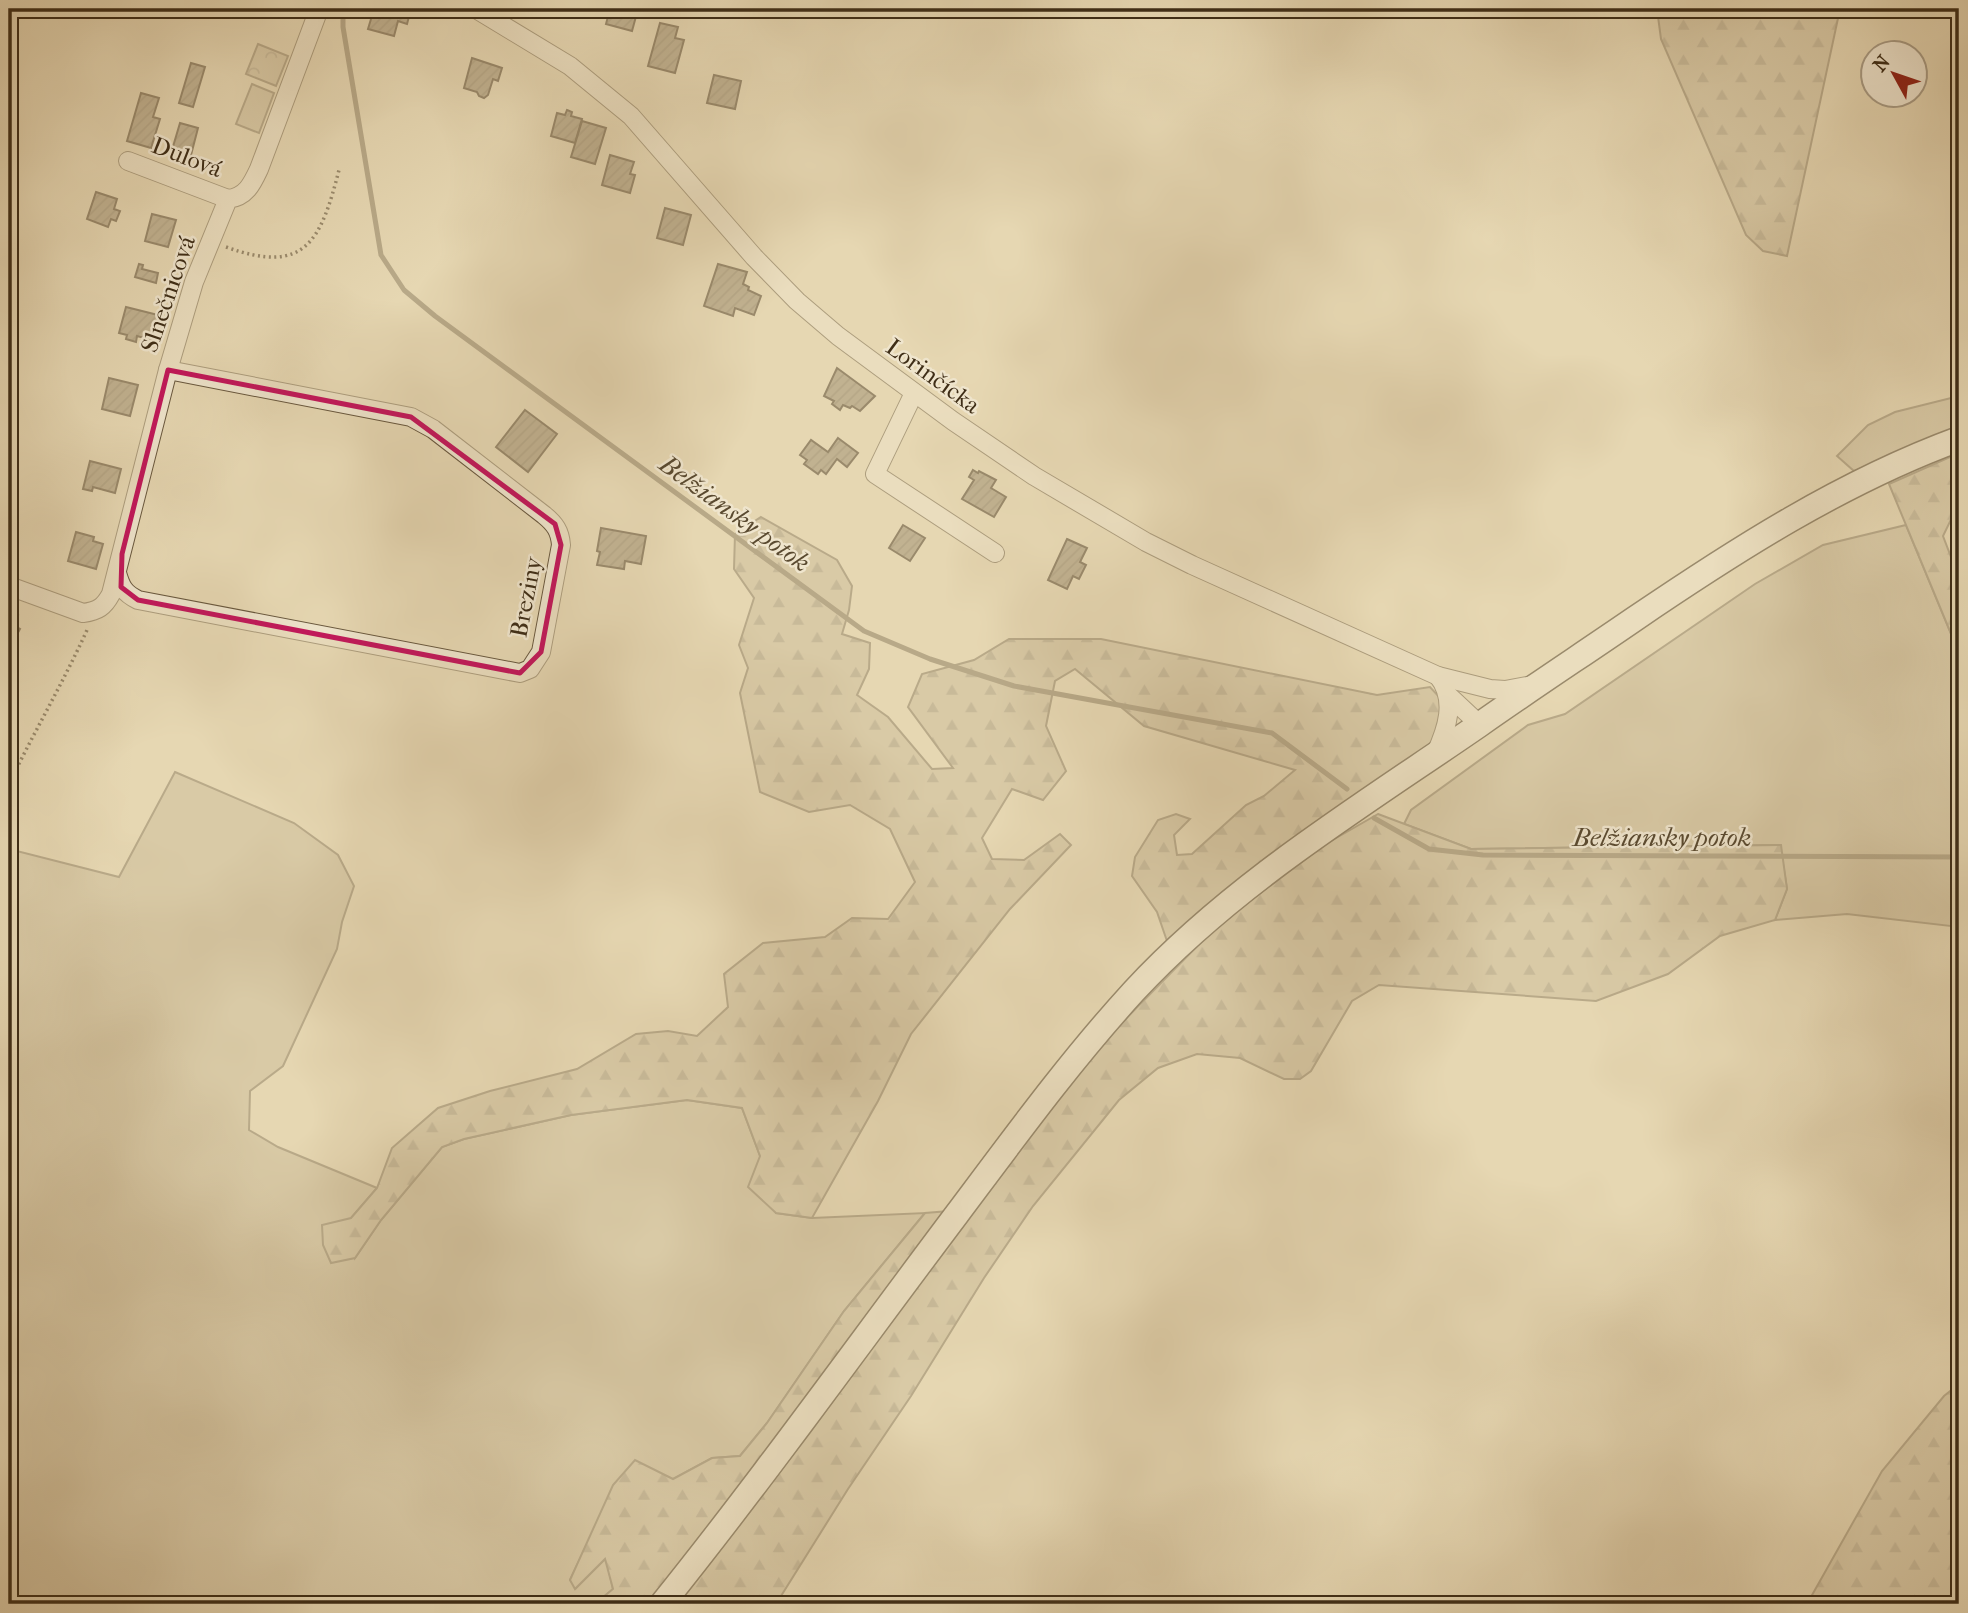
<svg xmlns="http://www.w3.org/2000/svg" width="1968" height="1613" font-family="'IM FELL French Canon',serif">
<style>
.grass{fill:#caba98;stroke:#847458;stroke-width:2}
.forest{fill:url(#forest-firs);stroke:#847458;stroke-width:2}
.park{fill:url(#park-crowns);stroke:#847458;stroke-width:2}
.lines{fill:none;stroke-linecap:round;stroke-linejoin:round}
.stream{stroke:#817154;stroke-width:5}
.building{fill:url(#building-hatch);stroke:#3f2e17;stroke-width:2}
.street-casing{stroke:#69583e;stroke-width:20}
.secondary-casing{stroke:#3f2e17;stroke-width:27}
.path{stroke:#3f2e17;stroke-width:3.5;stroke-dasharray:2 3.5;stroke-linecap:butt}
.street{stroke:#efe5cd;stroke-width:18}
.secondary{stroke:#efe5cd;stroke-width:24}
.marked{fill:none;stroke:#c2185b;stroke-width:5;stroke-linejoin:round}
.labels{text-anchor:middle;stroke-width:5;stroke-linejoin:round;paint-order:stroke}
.street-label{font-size:24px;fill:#3f2e17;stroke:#efe5cd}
.water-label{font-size:26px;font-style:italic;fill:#5a4a30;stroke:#efe5cd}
</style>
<defs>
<pattern id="forest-firs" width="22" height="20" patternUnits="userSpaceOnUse" patternTransform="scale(1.75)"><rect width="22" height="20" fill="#caba98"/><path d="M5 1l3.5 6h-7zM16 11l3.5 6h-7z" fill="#a5987b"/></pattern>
<pattern id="park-crowns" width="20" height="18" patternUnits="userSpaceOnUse" patternTransform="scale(1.75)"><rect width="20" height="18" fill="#caba98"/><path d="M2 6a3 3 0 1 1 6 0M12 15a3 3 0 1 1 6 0" fill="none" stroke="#a5987b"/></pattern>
<pattern id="building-hatch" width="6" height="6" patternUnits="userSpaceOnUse" patternTransform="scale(1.75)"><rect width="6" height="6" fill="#968668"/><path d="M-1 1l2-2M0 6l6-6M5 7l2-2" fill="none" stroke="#7c6e55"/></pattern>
</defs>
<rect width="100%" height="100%" fill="#e6d7b2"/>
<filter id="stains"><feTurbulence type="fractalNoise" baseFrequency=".00286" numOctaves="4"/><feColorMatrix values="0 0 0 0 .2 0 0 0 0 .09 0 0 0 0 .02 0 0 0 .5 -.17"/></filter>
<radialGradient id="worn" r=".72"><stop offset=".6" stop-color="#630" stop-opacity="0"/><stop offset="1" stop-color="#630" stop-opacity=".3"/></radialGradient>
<g class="grass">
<polygon points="252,84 274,93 259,133 236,124"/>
<polygon points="1959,396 1959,431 1854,471 1837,456 1868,425 1895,412"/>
<polygon points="1906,525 1959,653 1959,927 1847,914 1775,920 1787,889 1780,845 1471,849 1404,824 1411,810 1528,725 1565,714 1755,584 1823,545"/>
<polygon points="175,772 294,823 338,855 354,886 342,922 337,949 283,1066 250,1091 249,1130 278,1147 377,1188 351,1218 355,1258 381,1220 442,1147 464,1139 571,1115 687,1100 742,1108 760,1156 776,1213 812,1218 925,1213 844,1311 767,1423 740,1456 712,1458 673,1479 589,1540 570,1580 576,1588 606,1558 613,1589 595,1604 9,1604 9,849 119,877"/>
</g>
<g class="forest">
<polygon points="1657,9 1840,9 1787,256 1763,251 1746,235 1661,39"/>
<polygon points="1959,453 1959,503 1943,536 1959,578 1959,653 1889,484"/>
<polygon points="761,517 837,560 852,586 849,610 842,634 870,643 869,669 857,695 888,717 932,769 953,768 908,707 922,674 974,660 1009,639 1101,639 1377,695 1430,687 1442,700 1440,730 1430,749 1168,944 1157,912 1132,876 1135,857 1158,820 1176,814 1190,819 1174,835 1177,855 1192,854 1246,805 1264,796 1295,770 1144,726 1075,669 1055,681 1046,726 1066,771 1043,800 1012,789 982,838 992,859 1024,860 1060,834 1071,845 1010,909 911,1034 878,1101 812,1218 776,1213 748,1187 760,1156 742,1108 687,1100 571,1115 464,1139 442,1147 381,1220 355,1258 331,1263 323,1245 322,1225 351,1218 377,1188 392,1148 438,1108 490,1091 577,1069 636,1034 668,1031 697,1036 728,1007 724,974 763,943 825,937 852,918 888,919 915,882 890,829 850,805 809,812 760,792 740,693 748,668 739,645 754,598 734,569 735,534"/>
<polygon points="1378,814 1471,849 1781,845 1787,889 1775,920 1720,936 1668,974 1596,1001 1379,985 1352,1001 1311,1071 1300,1079 1284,1079 1240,1058 1197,1054 1158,1068 1119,1100 1033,1206 984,1278 911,1396 848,1489 776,1604 678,1604 809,1434 973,1210 1103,1042 1217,926 1324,845"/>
<polygon points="950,1211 655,1604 595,1604 613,1589 605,1559 575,1589 570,1580 613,1485 635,1460 673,1479 712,1458 740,1456 767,1423 844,1311 925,1213"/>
<polygon points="1959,1384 1959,1604 1807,1604 1882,1471 1944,1396"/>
</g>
<polygon class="park" points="258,44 288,56 276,86 246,74"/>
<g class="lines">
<g class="stream">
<polyline points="343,9 343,27 381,255 404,290 435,316 864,631 930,659 1014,686 1272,733 1347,789"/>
<polyline points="1374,818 1429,849 1483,855 1959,857"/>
</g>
</g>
<g class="building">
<polygon points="225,9 274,9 273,17"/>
<polygon points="374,9 411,9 407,24 398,21 394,36 368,29"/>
<polygon points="610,9 638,9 632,31 606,24"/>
<polygon points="660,23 678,27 675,38 684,40 675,73 648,66"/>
<polygon points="472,58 502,68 498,81 493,79 488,95 484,98 479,96 477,92 464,88"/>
<polygon points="191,63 205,67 193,107 179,103"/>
<polygon points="714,75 741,81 735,109 707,103"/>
<polygon points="141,93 159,98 153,117 160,119 151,148 127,141"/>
<polygon points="567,110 572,112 571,116 582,119 575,143 551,136 557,113 565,115"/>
<polygon points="582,121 606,128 595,164 571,157"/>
<polygon points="180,123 198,128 191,155 172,150"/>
<polygon points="610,155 634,162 630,174 635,175 630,193 602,185"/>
<polygon points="96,192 117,199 114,209 120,211 116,221 111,219 108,227 87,219"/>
<polygon points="665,208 691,215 683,245 657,238"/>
<polygon points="152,214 176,220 168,247 145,241"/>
<polygon points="139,264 143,265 142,269 158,273 156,283 135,277"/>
<polygon points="718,264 747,272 743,284 749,287 748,290 761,296 754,315 735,308 733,316 704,306"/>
<polygon points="126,307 158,315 152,340 137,336 136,342 126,339 127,335 119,333"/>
<polygon points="837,368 875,396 860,411 852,406 850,408 843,405 840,410 832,404 834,401 824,396"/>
<polygon points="109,378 138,385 130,416 102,409"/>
<polygon points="525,410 557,434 528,472 496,447"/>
<polygon points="838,438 858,453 847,467 837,459 826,474 821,470 818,474 804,464 807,460 800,455 811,440 828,452"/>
<polygon points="90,461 121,469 115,493 93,487 92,491 83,489"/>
<polygon points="973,470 978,473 979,471 996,480 991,488 1006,497 994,517 962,499 974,480 969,477"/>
<polygon points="903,525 925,538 910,561 889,548"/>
<polygon points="601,528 646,536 641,564 625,561 624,569 597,565 600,552 597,551"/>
<polygon points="76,532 94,537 93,541 103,544 96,569 68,561"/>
<polygon points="1067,539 1087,548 1080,562 1086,565 1079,579 1073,576 1067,589 1048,580"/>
<polygon points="9,609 18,615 13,625 20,629 14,640 9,637"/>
</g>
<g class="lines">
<g class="street-casing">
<g id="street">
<polyline points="476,9 570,66 631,116 754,257 797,301 838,336 953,421 1034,476 1146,542 1192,565 1438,676 1490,689 1505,690 1533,685"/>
<polyline points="128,161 228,199"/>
<polyline points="914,393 875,474 995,553"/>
<path d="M117 573C121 587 124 593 138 600L520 673 530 669 541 652 561 545C560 531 555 524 544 515L433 429 411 417 168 370"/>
<path d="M9 586 83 613C98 611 104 607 111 594L168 370 194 282 228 199C246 197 252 184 259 169L319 9"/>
<polyline points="1448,695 1479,724"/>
<path d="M1435 755C1447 729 1457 700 1438 676"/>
</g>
</g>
<g class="secondary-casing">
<path id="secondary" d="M662 1604C764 1477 859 1344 957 1214 1014 1138 1070 1061 1134 991 1233 884 1360 807 1479 725 1530 689 1582 655 1633 620 1736 550 1842 482 1959 439"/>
</g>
<g class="path">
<path d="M226 247C306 276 321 240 339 170"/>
<path d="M9 784C34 732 63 683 87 630"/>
</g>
<use href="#street" class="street"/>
<use href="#secondary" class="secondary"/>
</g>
<path d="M0 0H1968V1613H0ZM168 370 411 417 555 524 561 545 541 652 520 673 138 600 121 587 122 554Z" fill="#e6d7b2" fill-opacity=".55" fill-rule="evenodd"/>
<path class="marked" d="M168 370 411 417 555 524 561 545 541 652 520 673 138 600 121 587 122 554Z"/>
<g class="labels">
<g class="street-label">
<text transform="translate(187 157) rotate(21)" y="8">Dulová</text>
<text transform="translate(168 294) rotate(-71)" y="8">Slnečnicová</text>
<text transform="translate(933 376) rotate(36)" y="8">Lorinčícka</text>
<text transform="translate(526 597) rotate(-79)" y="8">Breziny</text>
</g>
<g class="water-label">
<text transform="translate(735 513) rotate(36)" y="9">Belžiansky potok</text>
<text x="1662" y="846">Belžiansky potok</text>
</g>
</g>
<rect width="1968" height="1613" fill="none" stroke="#e6d7b2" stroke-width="35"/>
<rect x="10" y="10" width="1947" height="1592" fill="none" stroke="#3f2e17" stroke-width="3.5"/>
<rect x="18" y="18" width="1933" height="1578" fill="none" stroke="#3f2e17" stroke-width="2"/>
<g transform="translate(1894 74) rotate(310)"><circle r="33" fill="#efe5cd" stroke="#a99c84" stroke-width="2"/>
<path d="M0-5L12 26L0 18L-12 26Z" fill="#8f2418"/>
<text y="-10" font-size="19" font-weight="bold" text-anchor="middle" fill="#3f2e17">N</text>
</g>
<rect width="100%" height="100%" filter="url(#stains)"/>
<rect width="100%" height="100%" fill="url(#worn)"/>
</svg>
